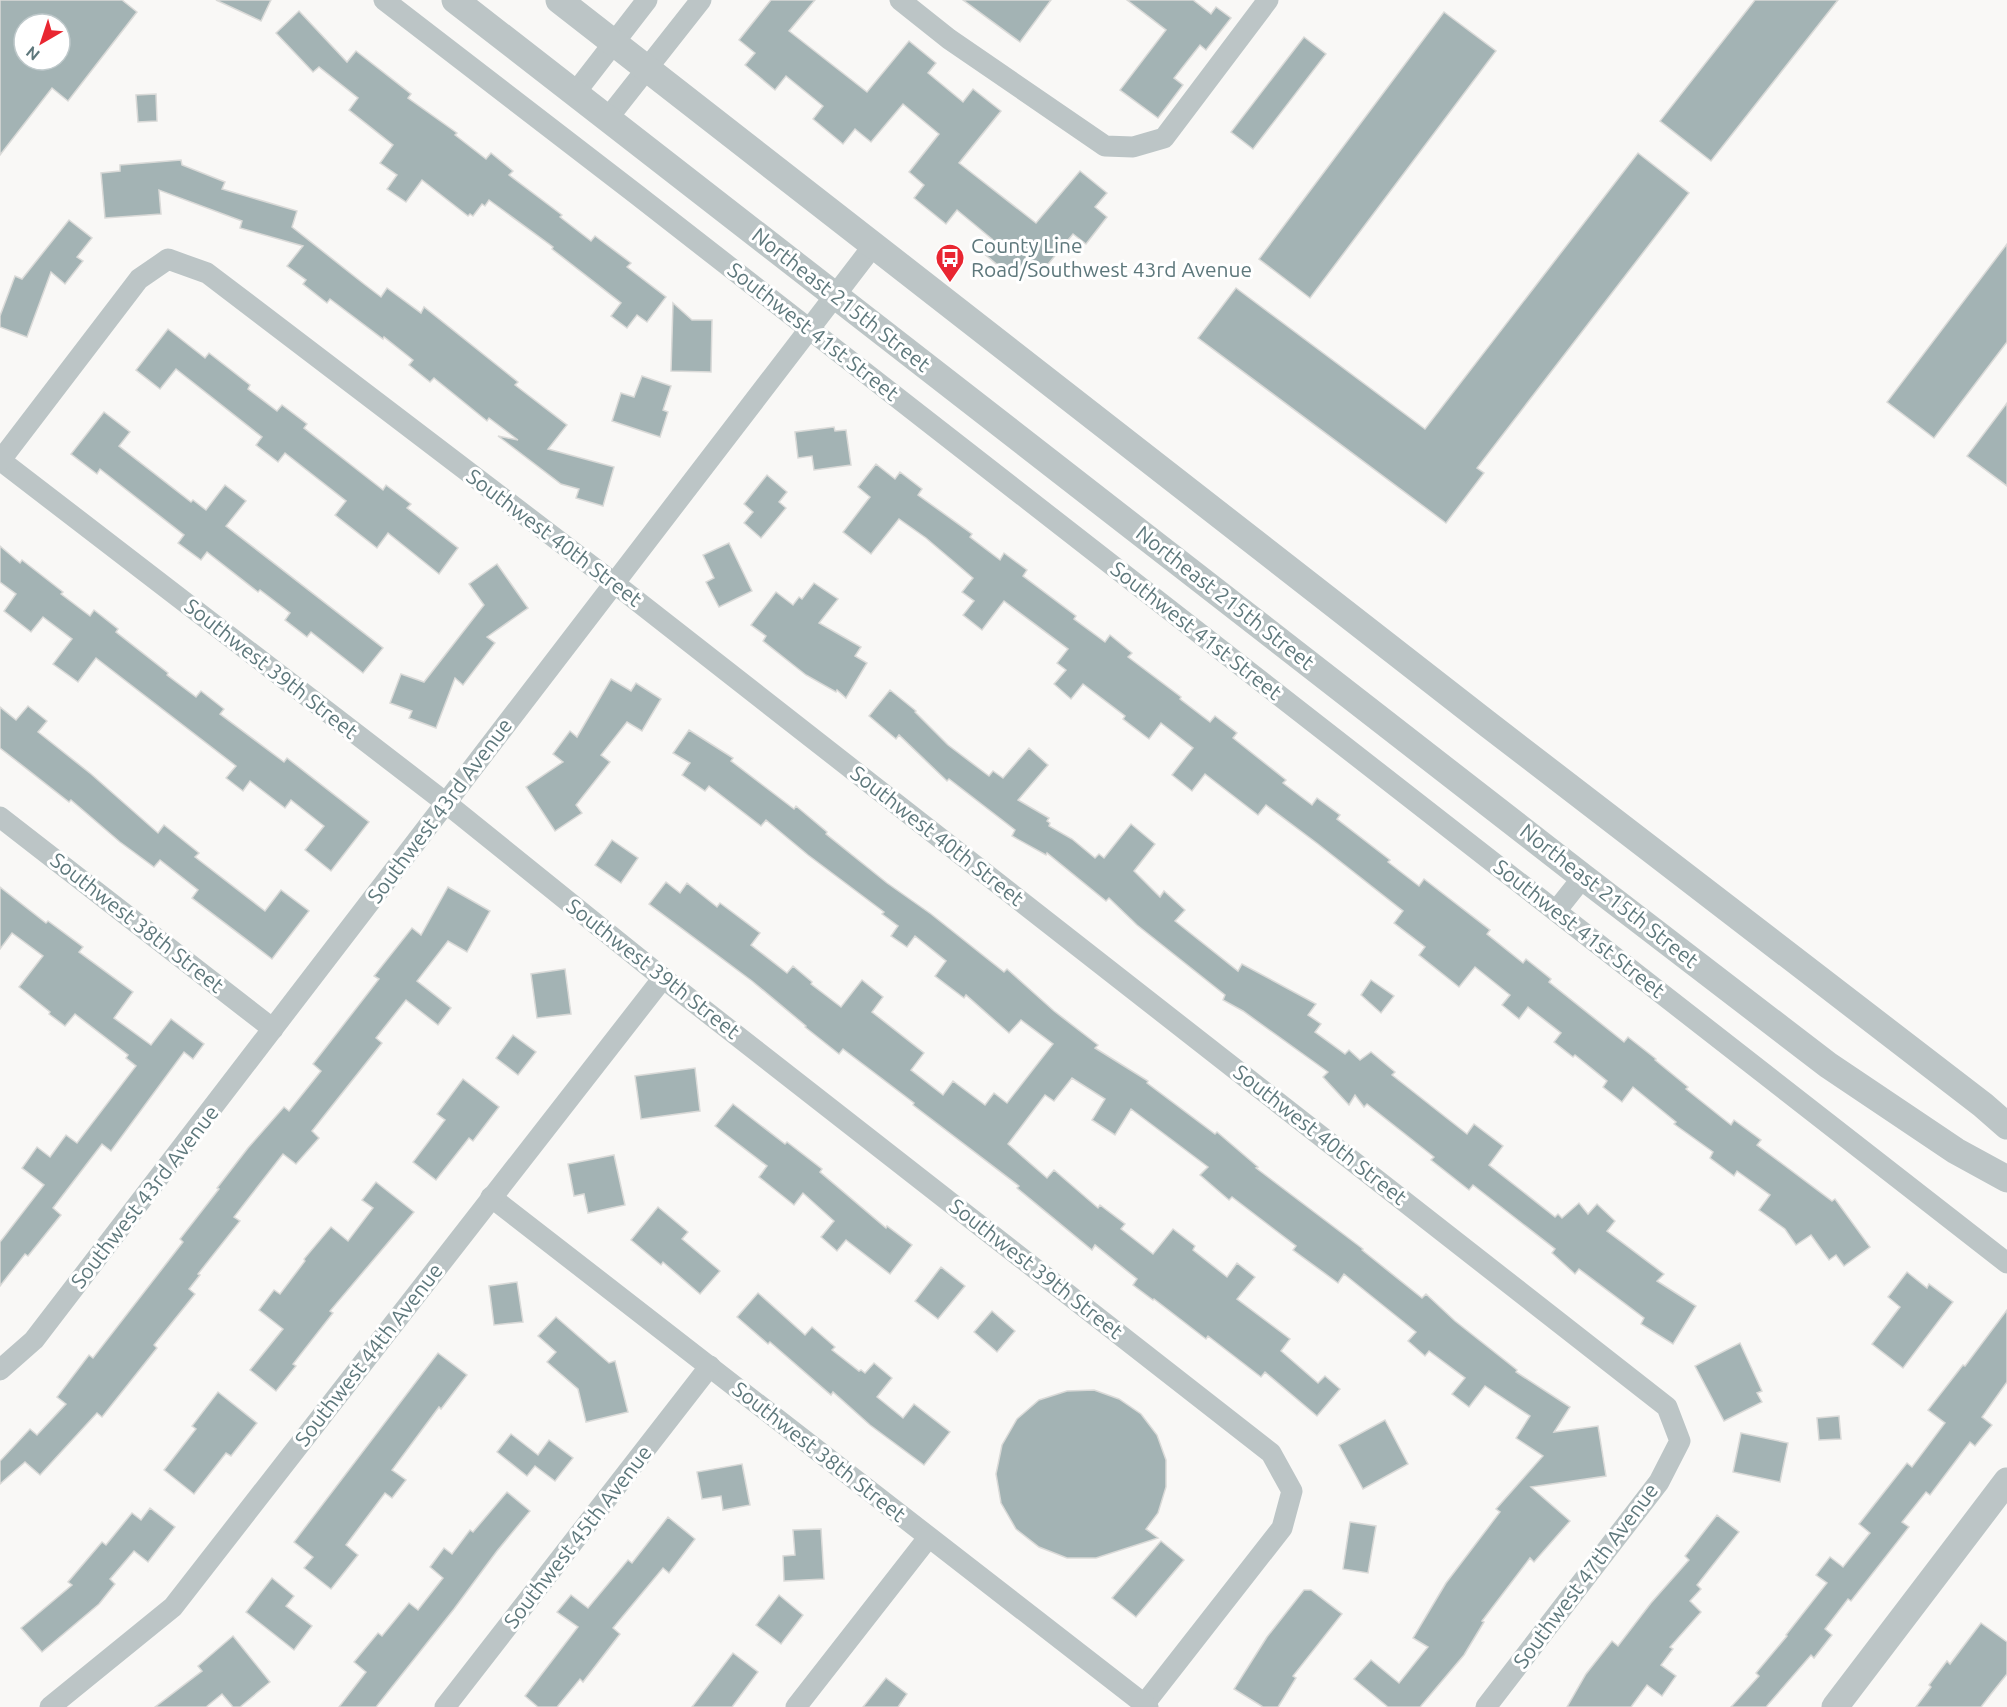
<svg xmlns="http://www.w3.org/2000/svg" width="2007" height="1707" font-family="Ubuntu,sans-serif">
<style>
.building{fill:#a3b3b4;stroke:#dadad8;stroke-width:1.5;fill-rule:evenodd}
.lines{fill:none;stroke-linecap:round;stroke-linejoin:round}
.minor{stroke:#bcc5c6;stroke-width:21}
.tertiary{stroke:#bcc5c6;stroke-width:27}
.labels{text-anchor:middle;stroke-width:6;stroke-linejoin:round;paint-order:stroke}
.poi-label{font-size:21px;fill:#5e787c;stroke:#fff;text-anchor:start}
.street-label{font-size:21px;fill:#5e787c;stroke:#fff}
</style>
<rect width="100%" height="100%" fill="#f9f8f6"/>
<g class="building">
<path d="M0 0H122L137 12 68 101 52 88 0 155ZM24 24H60V60H24Z"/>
<polygon points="216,0 271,0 261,21"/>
<polygon points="771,0 815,0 789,31 867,92 909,41 936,63 928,73 963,102 973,89 1001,111 959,163 1036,223 1080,171 1107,193 1095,207 1107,217 1086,244 1073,234 1039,275 1024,263 1012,277 982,252 992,239 957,210 946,224 914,198 924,185 909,172 939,134 903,104 871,142 855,129 843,144 813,119 823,106 786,76 775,90 745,65 755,53 739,40"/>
<polygon points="963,0 1051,0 1020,42"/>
<polygon points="1127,0 1193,0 1211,14 1216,7 1231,18 1206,50 1200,45 1174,78 1183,85 1158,118 1120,90 1166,30"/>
<polygon points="1755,0 1838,0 1711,161 1660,121"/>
<polygon points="299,11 347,62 356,51 411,94 408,98 457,133 455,135 486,159 491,153 513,171 509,175 562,215 560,217 591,241 595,236 631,263 627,267 666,297 647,322 637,315 627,328 611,316 621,303 552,249 553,247 489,200 485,206 482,204 473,216 470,214 468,216 422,180 406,202 387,189 397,175 380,163 393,145 349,110 358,98 319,67 313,72 276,33"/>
<polygon points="1444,12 1496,51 1310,298 1259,259"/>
<polygon points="1304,37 1326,54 1253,149 1231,132"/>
<polygon points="156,94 157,121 138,122 136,95"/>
<polygon points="1638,153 1689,193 1477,468 1484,473 1446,523 1198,338 1236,288 1425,429"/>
<polygon points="181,160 182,165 225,182 222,189 297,211 292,227 364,284 381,297 387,288 421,313 424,307 518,382 515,385 567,425 548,449 614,467 603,506 576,498 579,489 561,484 498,436 518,440 489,418 487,421 434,378 430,382 409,365 413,360 384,337 383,339 330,299 327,303 303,284 306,280 287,266 303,246 240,228 242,221 159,190 161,214 105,218 101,173 120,171 120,165"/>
<polygon points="69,220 92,238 77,257 83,261 65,284 51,272 27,337 0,327 0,316 15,276 22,279"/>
<polygon points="2007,244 2007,342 1934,438 1887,402"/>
<polygon points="673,303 692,320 712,320 711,372 671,371"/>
<polygon points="168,329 205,358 209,353 250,385 248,389 277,411 282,405 307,424 304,428 383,490 386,485 411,504 407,508 458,548 439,574 388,533 377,548 335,515 346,501 285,453 278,462 256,445 262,437 176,369 160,389 136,370"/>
<polygon points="642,376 671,386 663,410 668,412 660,437 612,421 621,393 634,397"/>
<polygon points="2007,403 2007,486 1967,456"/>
<polygon points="104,412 130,432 119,446 191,502 193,500 206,510 225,485 246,501 226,526 383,648 363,673 311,632 307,637 285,620 290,613 260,590 258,592 207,552 201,560 178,543 184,535 100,469 97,474 71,454"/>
<polygon points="834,427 835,431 846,430 851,465 814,470 812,456 798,458 795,432"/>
<polygon points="876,464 895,479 900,472 922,489 918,495 972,534 970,537 1000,560 1004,553 1027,570 1023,576 1076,616 1074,619 1105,642 1110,635 1132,653 1128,657 1181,697 1180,699 1210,722 1215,716 1237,733 1233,738 1286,780 1283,783 1312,805 1317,798 1340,815 1337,819 1390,860 1388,862 1419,886 1424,879 1490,930 1487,934 1523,963 1526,959 1551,979 1549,982 1624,1042 1628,1037 1656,1059 1655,1060 1688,1087 1686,1089 1731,1125 1734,1120 1761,1140 1757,1145 1832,1201 1835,1199 1870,1247 1844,1266 1836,1255 1829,1260 1811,1235 1796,1245 1785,1229 1759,1210 1770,1195 1737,1171 1734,1176 1710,1158 1713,1152 1674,1124 1676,1122 1633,1087 1622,1102 1603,1087 1607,1081 1575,1055 1573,1057 1554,1042 1561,1033 1528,1007 1519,1019 1502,1005 1510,995 1475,967 1459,987 1419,955 1425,947 1394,923 1403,911 1318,844 1266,805 1258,815 1205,774 1192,791 1172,775 1193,748 1161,723 1149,739 1123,719 1125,716 1083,684 1071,699 1054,684 1066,670 1057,663 1068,649 1004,601 982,630 963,615 974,601 962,592 973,578 926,538 899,519 871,554 843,532 870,497 858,487"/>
<polygon points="767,475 787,492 779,502 786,508 761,538 744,523 753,512 744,504"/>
<polygon points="729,543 752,591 719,607 706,582 714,578 703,555"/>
<polygon points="0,546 20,563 22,560 63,592 61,594 90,616 94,610 118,629 116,632 168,673 167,675 196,697 201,691 224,709 220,714 284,762 287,758 369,822 331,871 305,850 324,826 291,800 285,808 250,781 243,791 226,778 236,766 96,658 78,682 53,664 72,639 43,617 31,632 4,611 16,594 0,582"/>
<polygon points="497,564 528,608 487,637 495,643 463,685 455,678 436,728 409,718 412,711 390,703 401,674 424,682 484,605 469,584"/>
<polygon points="814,583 838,599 819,623 861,647 855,656 867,663 846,698 837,690 836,692 806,675 763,641 766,636 751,625 776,592 793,605 799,597 802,599"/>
<polygon points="611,679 631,691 636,683 661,699 642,731 627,722 601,755 610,762 576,805 582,813 555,831 526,787 563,762 553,754 570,731 577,737"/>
<polygon points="890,690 916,711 915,712 948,745 989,776 993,771 1003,778 1029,748 1048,765 1018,800 1049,818 1047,821 1050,823 1049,826 1072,839 1095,858 1099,854 1104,858 1131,824 1155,844 1134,871 1160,897 1164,891 1185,910 1175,921 1238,971 1242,964 1316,1004 1308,1015 1321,1024 1315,1032 1345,1054 1349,1050 1360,1060 1371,1052 1395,1072 1392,1075 1467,1134 1474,1124 1503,1146 1489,1165 1555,1217 1558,1214 1562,1218 1579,1203 1588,1214 1597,1204 1615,1221 1607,1231 1664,1274 1657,1281 1696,1306 1673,1344 1641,1324 1644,1318 1579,1269 1575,1274 1552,1253 1555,1249 1473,1185 1469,1190 1431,1160 1434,1157 1367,1104 1364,1107 1355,1095 1349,1105 1323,1077 1328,1072 1243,1011 1223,1000 1225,995 1137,925 1109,898 1106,901 1047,853 1046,855 1012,836 1015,830 949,779 947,781 899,735 896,739 869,716"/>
<polygon points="28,706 47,721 38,732 91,774 158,833 164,825 199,853 195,857 265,911 281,890 309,911 272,959 192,898 198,890 160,860 154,867 120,842 71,800 69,802 0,748 0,707 16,720"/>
<polygon points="689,730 733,758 731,761 794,809 796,806 827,832 826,834 887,883 931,914 1004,972 1007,969 1054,1011 1098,1045 1095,1048 1148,1081 1147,1083 1215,1134 1217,1132 1258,1167 1256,1168 1363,1249 1362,1250 1422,1298 1426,1294 1455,1321 1517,1370 1516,1372 1570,1407 1554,1432 1598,1426 1606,1476 1531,1487 1570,1521 1534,1562 1530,1558 1482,1621 1484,1622 1464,1655 1420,1707 1388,1707 1354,1679 1371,1660 1399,1683 1428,1647 1413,1638 1446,1583 1500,1512 1496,1509 1543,1456 1516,1438 1530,1416 1485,1386 1469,1407 1452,1394 1465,1378 1429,1351 1425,1356 1408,1341 1416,1332 1344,1274 1338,1283 1293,1250 1296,1246 1232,1197 1229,1200 1200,1175 1208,1167 1131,1109 1115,1135 1092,1120 1105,1099 1072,1078 1054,1101 1045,1095 1008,1144 1047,1178 1054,1170 1098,1208 1100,1205 1125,1224 1121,1229 1153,1254 1173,1229 1195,1246 1193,1250 1227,1277 1237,1263 1255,1277 1237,1299 1290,1339 1281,1351 1318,1383 1325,1376 1340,1389 1317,1416 1265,1372 1261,1377 1208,1336 1206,1339 1154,1299 1153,1300 1133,1285 1137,1279 1095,1245 1092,1250 1017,1188 1019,1186 913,1105 914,1103 843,1049 839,1054 805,1027 806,1026 752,981 649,904 666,882 680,893 687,883 717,907 720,903 760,933 751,945 787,973 793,966 812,982 811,984 841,1007 862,980 883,997 872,1012 924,1053 911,1070 943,1095 953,1081 985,1105 994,1093 1007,1103 1053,1044 1021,1020 1009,1033 966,995 964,998 935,976 946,961 915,936 907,947 891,936 898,926 882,914 884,912 808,855 766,820 761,826 709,786 705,791 682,775 690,763 673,753"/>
<polygon points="612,840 638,858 621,883 595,865"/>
<polygon points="0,887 46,923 48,921 83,947 79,952 133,992 114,1018 151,1045 171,1019 204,1044 193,1059 184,1052 111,1151 102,1144 53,1208 61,1215 28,1256 25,1254 0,1286 0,1242 44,1185 22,1168 37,1147 50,1157 66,1135 77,1143 136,1066 126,1058 128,1055 75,1014 65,1026 49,1014 50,1012 19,987 43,956 12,933 0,949"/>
<polygon points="448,887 490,911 467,952 448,941 417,981 451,1008 438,1025 406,1000 376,1038 382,1043 312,1131 319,1138 296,1164 283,1154 234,1217 240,1221 198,1274 200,1275 189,1289 195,1294 154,1345 157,1348 102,1417 97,1413 40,1475 25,1462 0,1484 0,1461 30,1429 37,1435 66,1404 57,1397 89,1355 93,1358 183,1242 180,1239 219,1189 217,1188 248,1148 284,1107 289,1111 321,1071 313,1064 379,979 374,976 412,928 421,935"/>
<polygon points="565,969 571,1014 537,1018 531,974"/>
<polygon points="1371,980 1394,996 1381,1013 1361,995"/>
<polygon points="513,1035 536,1052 518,1075 496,1058"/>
<polygon points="695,1068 700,1111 641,1119 635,1076"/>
<polygon points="463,1079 499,1107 473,1141 469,1138 436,1180 413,1162 445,1120 437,1114"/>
<polygon points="733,1104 785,1144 787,1142 822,1169 820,1172 886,1228 887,1226 912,1245 890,1274 846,1240 837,1251 821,1237 834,1221 803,1193 794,1205 759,1177 767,1166 715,1126"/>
<polygon points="614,1155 625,1205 588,1213 584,1194 574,1196 568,1164"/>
<polygon points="376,1182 414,1212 330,1311 333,1313 293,1364 296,1366 276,1391 250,1370 283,1329 259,1310 274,1290 280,1294 305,1261 304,1259 331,1227 348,1241 373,1208 362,1200"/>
<polygon points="658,1207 688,1232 682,1239 720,1271 700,1294 663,1262 661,1265 631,1240"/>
<polygon points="941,1267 965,1286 938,1319 915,1301"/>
<polygon points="1907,1272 1927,1288 1929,1284 1953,1302 1903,1368 1872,1344 1900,1307 1888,1297"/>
<polygon points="517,1282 523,1322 494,1325 489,1286"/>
<polygon points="758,1293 805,1335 812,1327 835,1347 832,1350 859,1371 861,1370 865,1373 874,1363 892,1378 877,1397 903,1418 914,1404 950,1432 924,1465 870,1425 833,1392 831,1395 770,1342 768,1344 737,1317"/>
<polygon points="2007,1310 2007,1382 1982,1417 1992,1425 1975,1446 1970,1442 1930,1495 1926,1492 1902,1522 1909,1527 1851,1601 1848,1599 1825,1629 1832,1635 1814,1658 1811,1655 1766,1707 1731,1707 1759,1676 1756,1673 1787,1636 1786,1635 1827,1583 1816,1575 1830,1557 1843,1567 1870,1533 1859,1524 1907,1463 1912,1467 1945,1423 1928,1410 1963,1365 1965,1366"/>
<polygon points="992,1311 1015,1331 997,1352 974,1332"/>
<polygon points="556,1317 609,1363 615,1361 628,1412 586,1422 578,1389 547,1362 556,1352 538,1336"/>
<polygon points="1740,1343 1762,1391 1757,1393 1762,1402 1724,1421 1695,1366"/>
<polygon points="438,1353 467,1375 441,1409 439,1407 392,1470 406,1480 392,1498 385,1493 346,1545 358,1555 331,1589 304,1568 313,1557 294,1542"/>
<polygon points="1094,1390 1119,1399 1141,1414 1157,1435 1166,1460 1166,1487 1158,1513 1146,1529 1158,1538 1096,1558 1067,1558 1039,1547 1016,1529 1001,1503 996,1474 1002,1445 1017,1419 1039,1400 1067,1391"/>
<polygon points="218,1392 257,1423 231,1456 226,1453 194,1494 164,1470 196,1429 192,1426"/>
<polygon points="1839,1416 1841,1439 1819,1440 1817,1418"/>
<polygon points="1385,1420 1408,1464 1363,1489 1339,1445"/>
<polygon points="1741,1433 1788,1443 1780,1482 1733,1472"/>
<polygon points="511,1434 538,1455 549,1440 573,1458 555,1481 535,1466 527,1476 497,1452"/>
<polygon points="742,1464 750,1505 723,1510 721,1496 702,1499 697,1472"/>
<polygon points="507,1492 530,1511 497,1551 454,1609 376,1707 339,1707 366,1672 354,1662 378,1633 382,1636 409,1603 418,1610 443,1578 430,1567 444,1548 452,1554 470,1530 473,1532"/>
<polygon points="150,1508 175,1527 148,1562 134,1551 110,1579 115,1584 99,1604 42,1652 21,1628 72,1585 68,1582 102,1542 106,1545 132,1513 141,1520"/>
<polygon points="1717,1515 1739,1532 1697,1585 1701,1589 1690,1601 1701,1612 1670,1647 1673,1649 1661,1665 1676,1676 1662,1696 1647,1685 1631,1707 1567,1707 1586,1674 1612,1641 1618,1646 1651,1603 1689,1560 1685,1556"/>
<polygon points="668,1517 695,1539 669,1573 663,1568 613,1628 620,1634 583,1682 580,1679 557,1707 538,1707 525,1696 578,1627 557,1612 571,1595 588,1608 628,1560 632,1563"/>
<polygon points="1350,1522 1376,1526 1368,1573 1343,1569"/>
<polygon points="821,1529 824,1579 784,1581 783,1556 795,1555 793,1530"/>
<polygon points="1161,1541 1184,1560 1136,1617 1112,1598"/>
<polygon points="272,1578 294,1596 286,1606 312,1626 294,1650 246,1612"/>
<polygon points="1304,1590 1311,1590 1342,1614 1293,1676 1296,1678 1278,1707 1263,1707 1234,1689 1267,1637"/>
<polygon points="779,1595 803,1615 781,1644 756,1625"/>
<polygon points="1981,1623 2007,1642 2007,1674 1991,1694 1981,1707 1916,1707 1931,1687 1929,1685 1947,1661 1950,1664"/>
<polygon points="233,1636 270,1682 240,1707 233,1707 222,1694 206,1707 155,1707 202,1671 198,1666"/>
<polygon points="733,1653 758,1672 732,1707 692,1707"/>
<polygon points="886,1678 907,1694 898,1707 863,1707"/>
</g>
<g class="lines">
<g class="minor">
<polyline points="384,0 636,194 2007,1263"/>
<polyline points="900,0 949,39 1105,146 1133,147 1164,138 1268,0"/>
<polyline points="575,93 647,0"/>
<polyline points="608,118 701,0"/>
<polyline points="0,460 446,803 663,978 1271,1453 1292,1491 1282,1528 1142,1707"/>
<polyline points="0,461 139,279 168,259 207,273 614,583 1667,1407 1680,1441 1659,1482 1486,1707"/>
<polyline points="0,817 273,1029"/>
<polyline points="1556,911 1583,877"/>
<polyline points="491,1197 1148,1707"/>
<polyline points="0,1370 34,1340 873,246"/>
<polyline points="50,1707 173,1607 663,978"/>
<polyline points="445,1707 710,1366"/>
<polyline points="796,1707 928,1538"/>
</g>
<g class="tertiary">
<polyline points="455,0 1583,877 1828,1065 1956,1151 2007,1179"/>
<polyline points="559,0 1485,722 1983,1105 2007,1126"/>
<polyline points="1835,1707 2007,1481"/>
</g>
</g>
<defs>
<g id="bus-pin" transform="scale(1.5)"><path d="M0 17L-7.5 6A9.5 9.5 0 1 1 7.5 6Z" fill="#e92631" stroke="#fff"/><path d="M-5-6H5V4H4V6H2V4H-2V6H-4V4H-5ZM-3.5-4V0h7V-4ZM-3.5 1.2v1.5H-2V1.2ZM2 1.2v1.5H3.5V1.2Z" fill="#fff"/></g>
</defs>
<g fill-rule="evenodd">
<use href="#bus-pin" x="950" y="258"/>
</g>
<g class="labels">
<g class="poi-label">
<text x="971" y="253">County Line<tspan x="971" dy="24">Road/Southwest 43rd Avenue</tspan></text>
</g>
<g class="street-label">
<text transform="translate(841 300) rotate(38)" y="7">Northeast 215th Street</text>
<text transform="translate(813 332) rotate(38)" y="7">Southwest 41st Street</text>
<text transform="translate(554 538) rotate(37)" y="7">Southwest 40th Street</text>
<text transform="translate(1225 598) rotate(38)" y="7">Northeast 215th Street</text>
<text transform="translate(1196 631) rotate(38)" y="7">Southwest 41st Street</text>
<text transform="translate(271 669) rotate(38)" y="7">Southwest 39th Street</text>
<text transform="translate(440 811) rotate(-53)" y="7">Southwest 43rd Avenue</text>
<text transform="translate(937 836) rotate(38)" y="7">Southwest 40th Street</text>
<text transform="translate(1609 896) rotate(38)" y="7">Northeast 215th Street</text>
<text transform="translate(137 923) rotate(38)" y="7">Southwest 38th Street</text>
<text transform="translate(1579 929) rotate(38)" y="7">Southwest 41st Street</text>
<text transform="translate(653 969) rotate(38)" y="7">Southwest 39th Street</text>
<text transform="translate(1320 1135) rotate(38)" y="7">Southwest 40th Street</text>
<text transform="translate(145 1197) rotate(-52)" y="7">Southwest 43rd Avenue</text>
<text transform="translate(1036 1269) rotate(38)" y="7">Southwest 39th Street</text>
<text transform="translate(369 1355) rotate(-52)" y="7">Southwest 44th Avenue</text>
<text transform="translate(819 1452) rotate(38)" y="7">Southwest 38th Street</text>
<text transform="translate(578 1537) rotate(-52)" y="7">Southwest 45th Avenue</text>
<text transform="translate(1586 1576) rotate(-53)" y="7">Southwest 47th Avenue</text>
</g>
</g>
<g transform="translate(42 42) rotate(219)"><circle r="28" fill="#ffffff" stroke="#bfc9cb" stroke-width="1.5"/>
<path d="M0-4.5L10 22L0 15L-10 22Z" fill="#e92631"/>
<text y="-9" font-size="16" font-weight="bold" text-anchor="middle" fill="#5e787c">N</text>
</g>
</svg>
